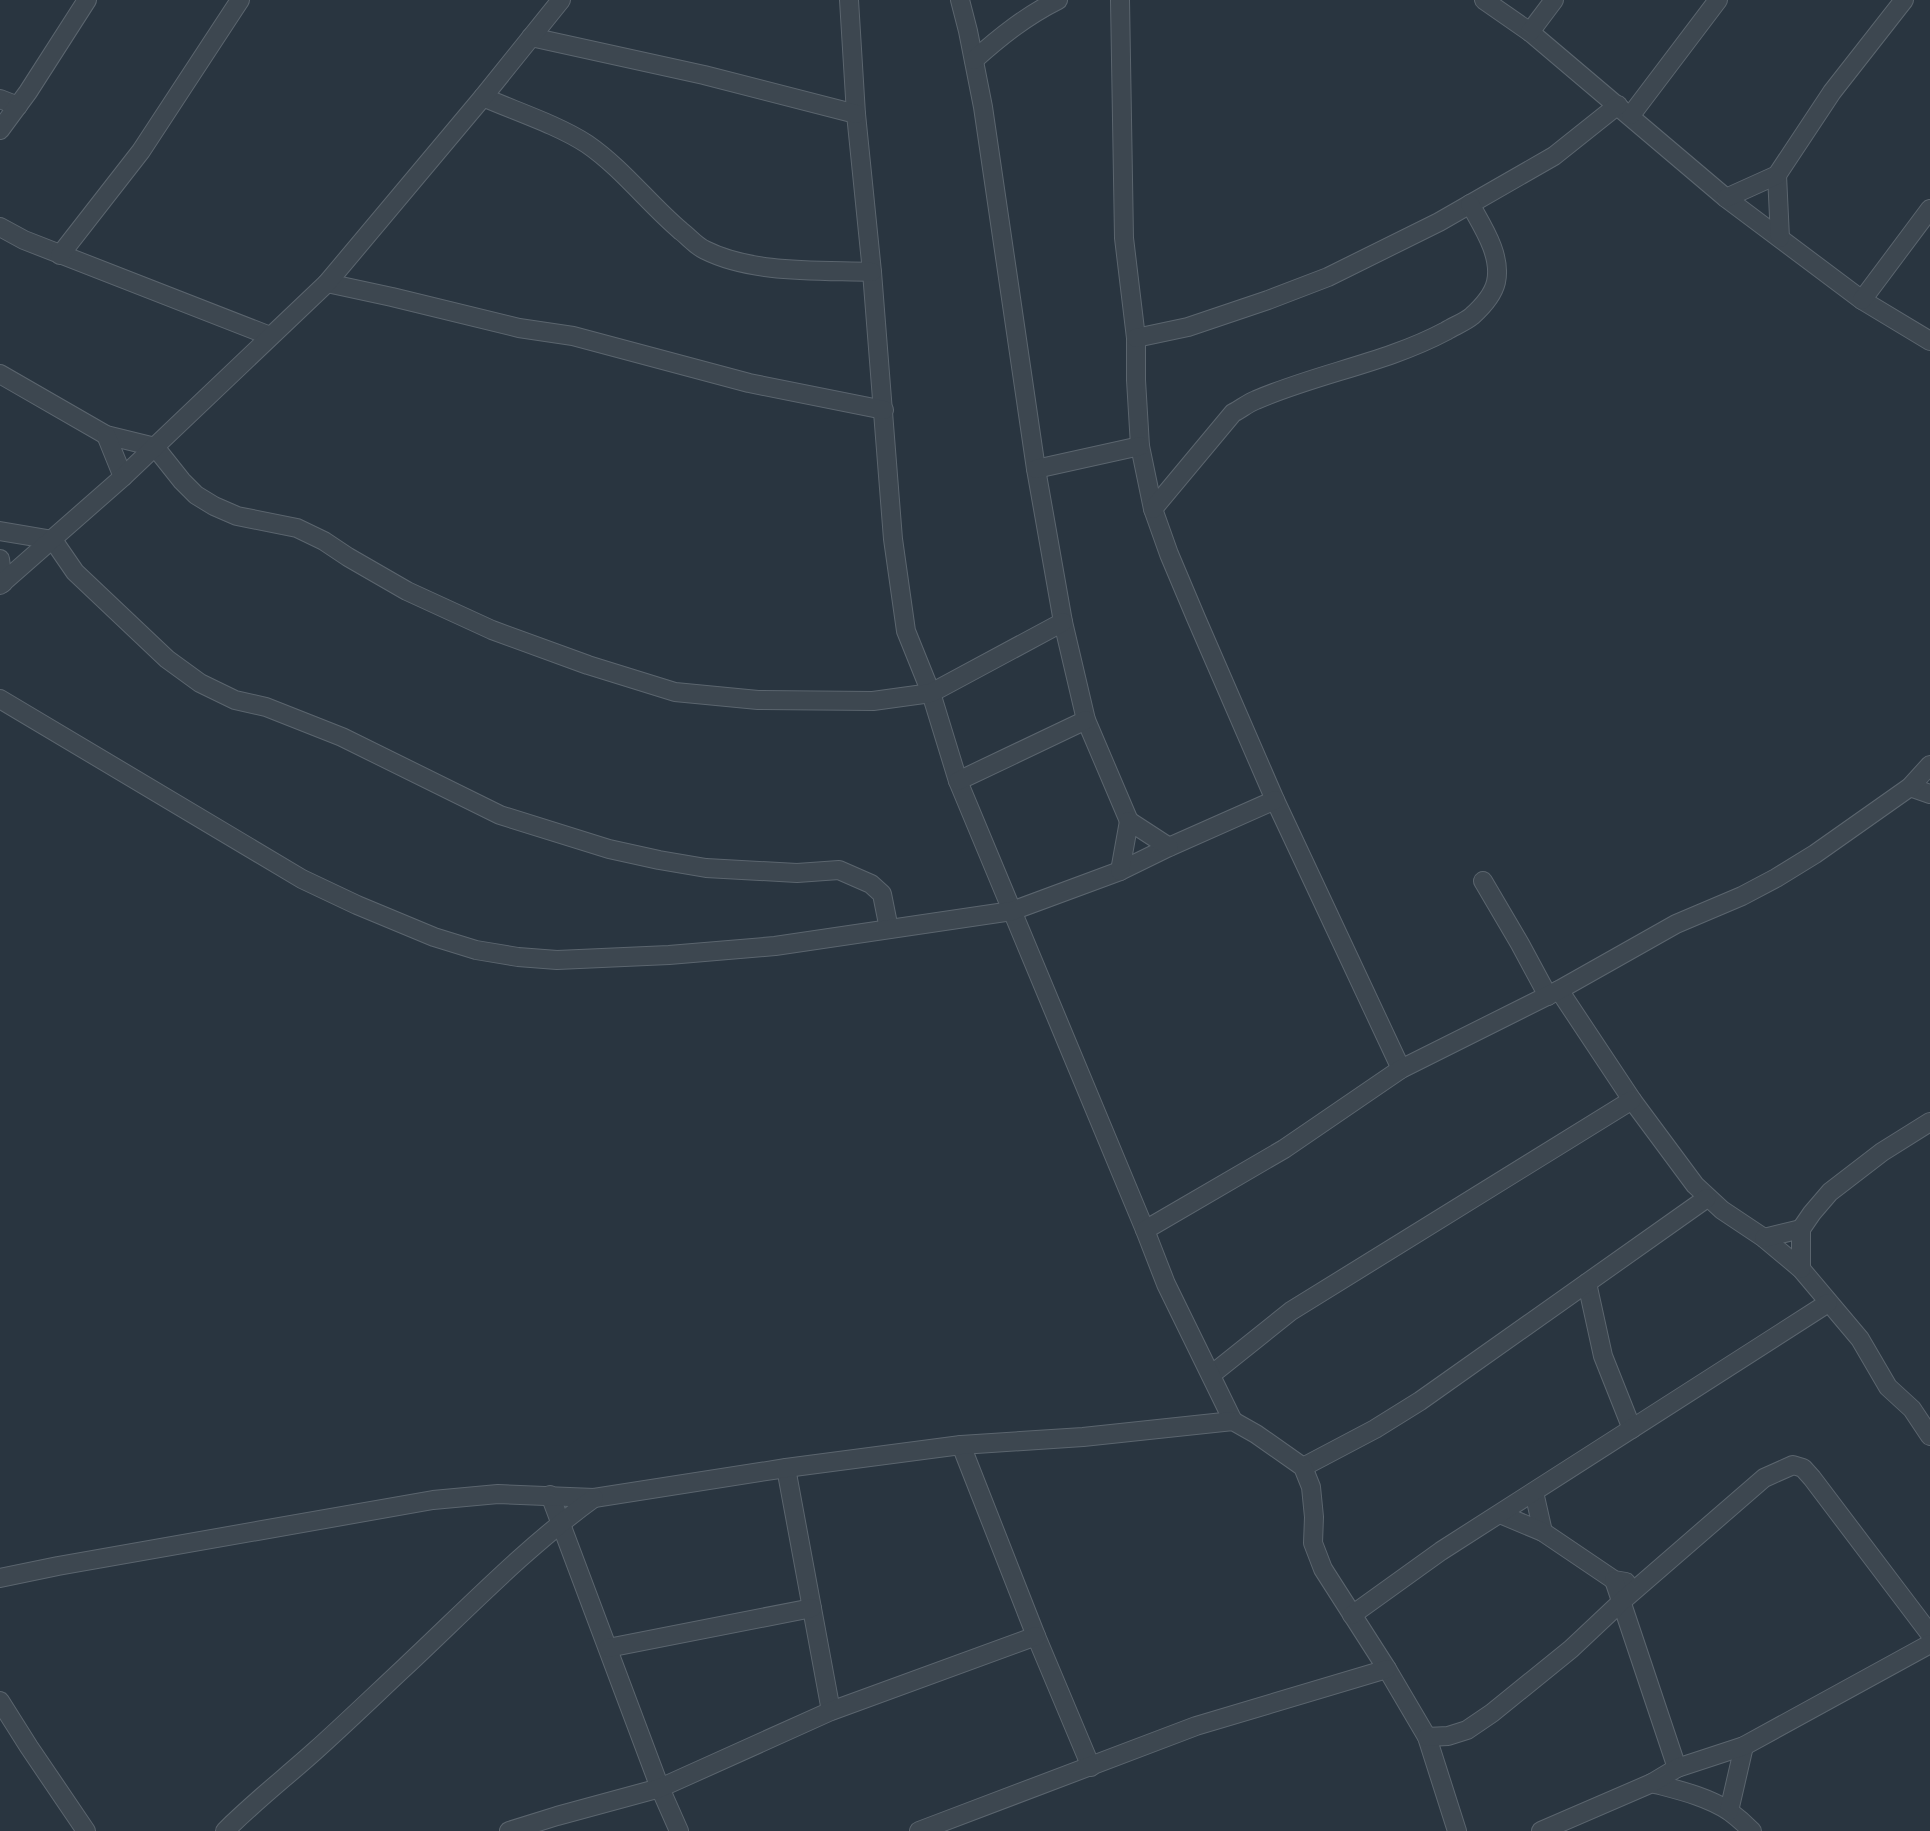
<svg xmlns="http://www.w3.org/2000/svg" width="1930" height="1831" font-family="'Nunito Sans',sans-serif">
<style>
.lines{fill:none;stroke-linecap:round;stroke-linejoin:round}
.street-casing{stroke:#5b656e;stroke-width:20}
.street{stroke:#3d4750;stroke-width:18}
</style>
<rect width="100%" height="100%" fill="#293540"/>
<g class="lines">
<g class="street-casing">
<g id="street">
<polyline points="849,0 856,114 872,272 893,539 906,631 931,693 958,781 1145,1230"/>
<polyline points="960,0 968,31 983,107 1036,469 1063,622 1086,720 1129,821"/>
<polyline points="1120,0 1124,238 1136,338 1136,380 1140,446 1153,509 1169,554 1196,618 1275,800 1401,1069"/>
<polyline points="1484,0 1530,32 1726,198 1862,300 1930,341"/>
<polyline points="1530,32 1554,0"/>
<polyline points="531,37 704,75 856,114"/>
<path d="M974 60C1001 36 1026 16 1058 0"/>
<path d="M483 97C515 111 558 125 587 144 622 168 649 204 681 231 689 237 696 246 705 250 753 274 819 270 872 272"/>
<polyline points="0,99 18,106"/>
<polyline points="1631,115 1718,0"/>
<polyline points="0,130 28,92 87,0"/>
<polyline points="1777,175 1780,238"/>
<polyline points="1726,198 1777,175 1832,92 1904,0"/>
<polyline points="0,227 24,240 270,336"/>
<polyline points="60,255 141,151 240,0"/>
<polyline points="327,283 392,297 519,328 573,336 749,383 884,410"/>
<polyline points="1862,300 1930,209"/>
<polyline points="1136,338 1188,327 1268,300 1328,277 1439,222 1554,156 1618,105"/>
<polyline points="0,374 106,435 155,447 182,481 196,495 214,506 237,516 297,528 324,541 348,557 407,591 492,630 588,665 675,692 758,700 873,701 931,693 1063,622"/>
<polyline points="106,435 123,477"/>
<polyline points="1036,469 1140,446"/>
<path d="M1153 509 1233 413C1241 409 1248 403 1256 400 1318 373 1386 363 1446 331 1454 326 1465 322 1472 316 1482 307 1493 295 1496 282 1502 255 1482 226 1470 204"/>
<polyline points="0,531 53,540 75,572 167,659 200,683 235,700 266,707 342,737 500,815 609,849 659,860 706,868 797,873 839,870 871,884 882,894 889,929"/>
<polyline points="0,559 3,583"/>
<polyline points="0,585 123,477 327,283 483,97 561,0"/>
<polyline points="0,699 302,879 357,905 434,937 476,950 518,957 557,960 669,955 775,946 1012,911 1120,871 1169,847 1275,800"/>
<polyline points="958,781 1086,720"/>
<polyline points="1910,787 1930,794"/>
<polyline points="1120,871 1129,821 1169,847"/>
<polyline points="1483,881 1520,944 1548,996"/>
<polyline points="1559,990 1632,1100 1695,1185 1722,1210 1764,1238 1801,1269 1860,1339 1888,1387 1912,1409 1930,1436"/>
<polyline points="1764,1238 1801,1229"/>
<polyline points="1801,1269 1801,1229 1812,1213 1830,1192 1882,1152 1930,1122"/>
<polyline points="1587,1283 1603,1356 1632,1429"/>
<polyline points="1211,1375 1291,1311 1632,1100"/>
<polyline points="1233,1421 1166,1284 1145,1230 1284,1149 1401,1069 1559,990 1676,924 1742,896 1776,878 1815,854 1910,787 1930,765"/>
<polyline points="961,1445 1036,1636 1091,1767"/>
<polyline points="1303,1467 1375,1429 1420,1401 1707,1198"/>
<polyline points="786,1468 831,1711"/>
<polyline points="1534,1492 1543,1532"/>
<polyline points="550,1495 660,1788 679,1831"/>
<polyline points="1500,1514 1543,1532 1614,1580 1626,1582"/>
<polyline points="0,1578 58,1566 433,1500 498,1494 594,1498 786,1468 961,1445 1083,1437 1233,1421 1256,1434 1303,1467 1311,1487 1314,1517 1313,1543 1323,1569 1387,1669 1427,1737 1457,1831"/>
<polyline points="1614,1580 1677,1768"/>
<polyline points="1352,1615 1441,1551 1828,1303"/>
<polyline points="608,1648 812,1608"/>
<polyline points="0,1701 29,1747 86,1831"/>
<polyline points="1427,1737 1448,1736 1467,1730 1492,1713 1571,1649 1621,1602 1764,1478 1793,1465 1803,1468 1812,1478 1930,1634"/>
<path d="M1652 1783C1678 1790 1706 1796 1729 1811 1737 1817 1745 1824 1752 1831"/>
<polyline points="1729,1811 1744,1746"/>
<path d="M225 1831C254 1802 286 1777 316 1750 346 1723 375 1695 405 1667 467 1609 525 1548 594 1498"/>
<polyline points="509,1831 557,1816 660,1788 831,1711 1036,1636"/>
<polyline points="919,1831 1196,1726 1387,1669"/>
<polyline points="1541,1831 1652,1783 1677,1768 1744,1746 1930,1644"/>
</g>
</g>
<use href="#street" class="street"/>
</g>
</svg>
